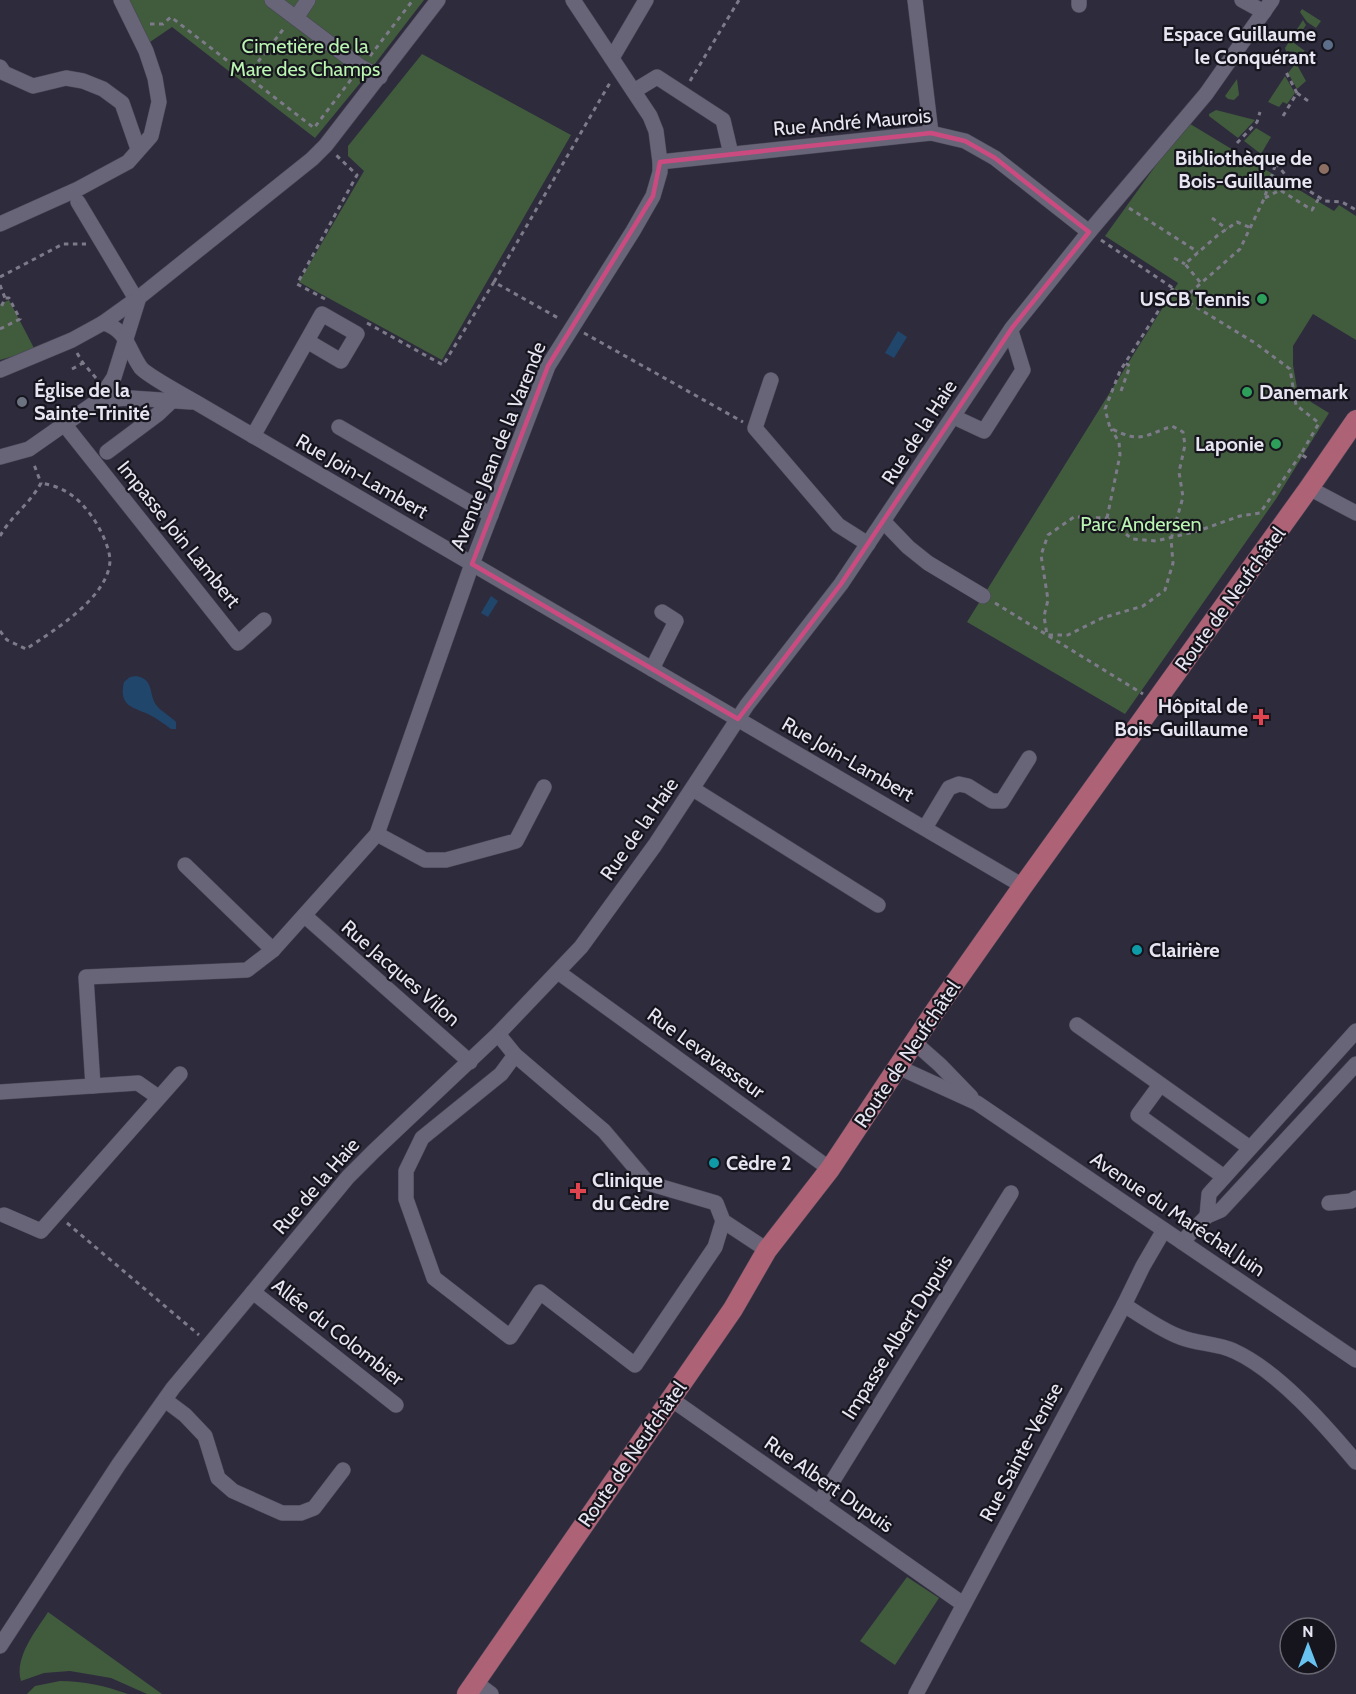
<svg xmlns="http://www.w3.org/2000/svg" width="1356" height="1694" font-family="Cabin,sans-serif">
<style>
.green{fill:#415b3d}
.water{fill:#21466b}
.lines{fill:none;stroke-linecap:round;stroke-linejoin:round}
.minor-casing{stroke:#494655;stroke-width:16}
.major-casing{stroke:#494655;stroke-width:21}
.path{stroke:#7d7b8a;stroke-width:3;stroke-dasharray:4.5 4.5;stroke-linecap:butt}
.minor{stroke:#686579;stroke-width:15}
.major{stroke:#ae6276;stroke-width:20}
.marked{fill:none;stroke:#cb4b80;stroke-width:4.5;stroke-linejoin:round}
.service-dot{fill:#5c6f8a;stroke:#16151d;stroke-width:2}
.education-dot{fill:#8d6e63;stroke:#16151d;stroke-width:2}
.leisure-dot{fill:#2e9e5b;stroke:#16151d;stroke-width:2}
.worship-dot{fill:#6b7280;stroke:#16151d;stroke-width:2}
.health-dot{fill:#e0444e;stroke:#16151d;stroke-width:2}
.culture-dot{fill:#0f9aa8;stroke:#16151d;stroke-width:2}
.labels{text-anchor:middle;stroke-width:4.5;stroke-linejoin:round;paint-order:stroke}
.poi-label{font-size:20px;font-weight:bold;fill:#e6e5f1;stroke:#16151d;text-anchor:end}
.park-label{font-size:20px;fill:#baf4b1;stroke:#16151d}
.street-label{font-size:20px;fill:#e6e5f1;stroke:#16151d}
</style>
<rect width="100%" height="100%" fill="#2e2b3d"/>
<g class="green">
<polygon points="127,0 424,0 374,65 369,65 360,76 361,82 315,138 172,27 150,42"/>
<polygon points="1302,9 1321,21 1316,28 1307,22 1300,12"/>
<polygon points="1303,20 1306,25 1294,43 1305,51 1297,56 1294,52 1286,51 1285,48"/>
<polygon points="422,54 571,135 442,360 299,282 364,171 348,156 348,146"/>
<polygon points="1296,63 1306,81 1297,89 1288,73"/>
<polygon points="1285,76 1295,93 1287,104 1283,102 1279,107 1268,102"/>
<polygon points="1237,79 1239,95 1234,100 1228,99 1225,96"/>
<polygon points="1216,110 1255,120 1238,138 1209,116 1209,114"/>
<polygon points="1187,122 1334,211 1339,205 1356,216 1356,340 1313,314 1293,346 1293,365 1298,394 1329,413 1276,499 1125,714 967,622 1178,283 1105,236"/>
<polygon points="1256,128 1271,137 1261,154 1244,141"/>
<polygon points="9,300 35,350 0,360 0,304"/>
<polygon points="907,1577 939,1598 895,1665 860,1641"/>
<path d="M48 1612 162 1694H147L111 1678 70 1671 44 1673 21 1681C14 1657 36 1631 48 1612Z"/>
<path d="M60 1681C84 1681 105 1686 128 1694H27L35 1686Z"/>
</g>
<g class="water">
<polygon points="898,331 907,337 894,358 885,353"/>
<polygon points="491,596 498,601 488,617 481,613"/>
<path d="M136 676C155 679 148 695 157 706 162 712 170 716 176 722V729H171C164 724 158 719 150 715 134 707 118 707 124 682L130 677Z"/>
<polygon points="313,1308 331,1323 326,1329 308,1314"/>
</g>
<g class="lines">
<g class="minor-casing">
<g id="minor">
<polyline points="272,0 361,67 380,77"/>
<polyline points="915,0 931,133"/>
<polyline points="1079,0 1079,5"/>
<polyline points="1242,0 1264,12"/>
<polyline points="296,18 308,0"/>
<polyline points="612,58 646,0"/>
<polyline points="0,67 4,73 33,86 66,78 83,81 103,89 122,103 138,149"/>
<polyline points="634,91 657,77 723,120 731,154"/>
<polyline points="660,162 931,133 965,141 995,158 1089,232"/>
<polyline points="78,202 136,299"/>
<polyline points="0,224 78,189 128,162 151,136 159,102 155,78 146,51 121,0"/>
<path d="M103 323C127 329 128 350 141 368 148 376 185 396 197 403L1023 886"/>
<polyline points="0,370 72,340 103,323 142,295 312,159 326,145 438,0"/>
<polyline points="771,380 755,428 838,525 868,544"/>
<polyline points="99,400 131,398 191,402"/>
<polyline points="954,417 984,431 1023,370 1011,331"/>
<polyline points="64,424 238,643 264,620"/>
<polyline points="339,427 491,515"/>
<polyline points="253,436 322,314 357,334 341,361 307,341"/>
<polyline points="107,452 158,414 176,397"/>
<polyline points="0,457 29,449 99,400 114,377 139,297"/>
<polyline points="1309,488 1356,513"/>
<polyline points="884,522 908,547 928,563 983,596"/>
<polyline points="652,669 676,621 662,612"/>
<polyline points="693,789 878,905"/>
<polyline points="925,828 949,788 959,784 968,786 992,801 1002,801 1029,758"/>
<polyline points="377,834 425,860 446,860 516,841 544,787"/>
<polyline points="185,865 273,950"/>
<polyline points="305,916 470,1062"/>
<polyline points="558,972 830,1169"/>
<polyline points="1077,1025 1250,1148"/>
<polyline points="498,1034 515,1055 604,1131 648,1183 716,1203 723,1221 767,1250"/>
<polyline points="914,1042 940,1065 971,1097"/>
<polyline points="515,1055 501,1074 422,1138 406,1171 406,1199 434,1278 510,1337 540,1292 635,1365 715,1247 723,1221"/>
<polyline points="898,1067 977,1103 1356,1360"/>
<polyline points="1160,1085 1138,1115 1224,1177"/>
<polyline points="93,1086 86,977 247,970 273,950 377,834 472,564 548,366 633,231 653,196 660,172 660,162 656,131 650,116 573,0"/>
<polyline points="0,1092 138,1083 158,1097"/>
<polyline points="1329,1203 1351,1201 1356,1198"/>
<polyline points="4,1215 41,1231 180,1074"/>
<polyline points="1207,1216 1209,1194 1356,1031"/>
<polyline points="1182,1242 1207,1216 1221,1210 1356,1064"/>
<polyline points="253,1292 396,1405"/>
<path d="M1124 1305C1142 1316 1161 1330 1180 1337 1197 1344 1218 1343 1234 1351 1278 1371 1325 1425 1356 1462"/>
<polyline points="671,1399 963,1604"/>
<polyline points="165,1400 185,1415 205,1436 218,1478 233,1491 282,1513 301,1513 314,1508 343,1470"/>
<polyline points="819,1503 1011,1193"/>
<polyline points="0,1646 119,1464 173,1388 253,1292 348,1177 374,1151 498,1034 581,947 655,845 747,705 841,584 1012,328 1089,232 1206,94 1272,0"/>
<polyline points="475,1682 491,1694"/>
<polyline points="916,1694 1124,1305 1143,1266 1164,1230"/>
</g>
</g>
<g class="major-casing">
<polyline id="major" points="467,1694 733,1309 767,1250 830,1169 935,1011 1023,886 1309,488 1356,420"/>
</g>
<g class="path">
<polyline points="150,24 163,24 171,17 314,128 353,77"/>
<polyline points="370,56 413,0"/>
<polyline points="247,76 285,27"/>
<polyline points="690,81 739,0"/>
<polyline points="1297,93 1311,103"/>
<polyline points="1283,116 1297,93 1286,72"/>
<polyline points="1237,143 1257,122 1260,112"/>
<polyline points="1276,163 1287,177 1325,201 1342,202 1356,210"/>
<polyline points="1265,198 1280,190 1312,210 1319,198"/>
<polyline points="1129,208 1198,252"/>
<polyline points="1212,218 1227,229"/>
<polyline points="1101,240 1173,288 1183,299 1255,343 1290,369 1296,405 1319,423 1301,454 1308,459"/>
<polyline points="1174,258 1185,264"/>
<polyline points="0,277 63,244 86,244"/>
<polyline points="494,282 611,81"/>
<polyline points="1200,282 1185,264 1218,235 1237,222 1251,228"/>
<polyline points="0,285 5,298 0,310"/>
<path d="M1173 288 1120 371 1105 409 1110 428C1140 443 1142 437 1172 426L1183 432 1185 445 1179 472 1183 497 1171 539 1173 563 1165 590 1143 606 1102 618 1068 635H1047L1044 616 1048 600 1041 555 1048 535 1074 517 1107 518 1132 539 1156 541 1198 531 1240 516 1260 513 1301 454"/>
<polyline points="325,299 297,284 357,175 335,154"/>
<polyline points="1183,299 1240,249 1264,199 1276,163"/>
<polyline points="367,323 443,365 494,282 560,319"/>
<polyline points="0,329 20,319 9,298 5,298"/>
<polyline points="584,333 743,422"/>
<polyline points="77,353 83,363 96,378"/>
<polyline points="72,369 83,363"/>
<polyline points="1121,391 1130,366 1125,363"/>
<polyline points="1107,518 1120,455 1119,442 1111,429"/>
<path d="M0 536C12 515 29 505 41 483L33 462"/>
<polyline points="995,603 1143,694"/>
<path d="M0 631 7 640 26 649C53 631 108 598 110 561 110 548 100 528 93 518 79 498 65 487 41 483"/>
<polyline points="67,1223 199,1335"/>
</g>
<use href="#minor" class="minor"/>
<use href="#major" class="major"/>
</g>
<path class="marked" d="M931 133 965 141 995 158 1089 232 1012 328 841 584 738 719 472 564 548 366 653 196 660 162Z"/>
<circle class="service-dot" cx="1328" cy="45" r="6"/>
<circle class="education-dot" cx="1324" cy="169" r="6"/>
<g class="leisure-dot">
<circle cx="1262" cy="299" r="6"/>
<circle cx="1247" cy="392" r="6"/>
<circle cx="1276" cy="444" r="6"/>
</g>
<circle class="worship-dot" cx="22" cy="402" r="6"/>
<g class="health-dot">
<path d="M1258 708h6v6h6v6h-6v6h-6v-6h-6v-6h6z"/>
<path d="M575 1182h6v6h6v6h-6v6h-6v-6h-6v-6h6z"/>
</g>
<g class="culture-dot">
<circle cx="1137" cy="950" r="6"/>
<circle cx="714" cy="1163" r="6"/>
</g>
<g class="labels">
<g class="poi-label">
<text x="1316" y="41">Espace Guillaume<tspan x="1316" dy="23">le Conquérant</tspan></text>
<text x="1312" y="165">Bibliothèque de<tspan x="1312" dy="23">Bois-Guillaume</tspan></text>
<text x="1250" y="306">USCB Tennis</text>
<text x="34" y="397" text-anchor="start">Église de la<tspan x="34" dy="23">Sainte-Trinité</tspan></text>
<text x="1259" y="399" text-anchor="start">Danemark</text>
<text x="1264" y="451">Laponie</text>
<text x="1248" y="713">Hôpital de<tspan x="1248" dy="23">Bois-Guillaume</tspan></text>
<text x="1149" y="957" text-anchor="start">Clairière</text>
<text x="726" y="1170" text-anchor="start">Cèdre 2</text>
<text x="592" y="1187" text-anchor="start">Clinique<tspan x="592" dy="23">du Cèdre</tspan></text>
</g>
<g class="park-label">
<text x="305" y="53">Cimetière de la<tspan x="305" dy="23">Mare des Champs</tspan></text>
<text x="1141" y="531">Parc Andersen</text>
</g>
<g class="street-label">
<text transform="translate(852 122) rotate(-5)" y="7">Rue André Maurois</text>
<text transform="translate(919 432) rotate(-57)" y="7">Rue de la Haie</text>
<text transform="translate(498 446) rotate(-68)" y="7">Avenue Jean de la Varende</text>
<text transform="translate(362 476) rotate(30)" y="7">Rue Join-Lambert</text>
<text transform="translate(179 534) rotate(51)" y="7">Impasse Join Lambert</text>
<text transform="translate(1230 599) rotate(-54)" y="7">Route de Neufchâtel</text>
<text transform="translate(848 759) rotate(30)" y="7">Rue Join-Lambert</text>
<text transform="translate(639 829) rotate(-55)" y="7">Rue de la Haie</text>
<text transform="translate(401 973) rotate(41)" y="7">Rue Jacques Vilon</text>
<text transform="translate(706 1053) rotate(36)" y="7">Rue Levavasseur</text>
<text transform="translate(907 1054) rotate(-56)" y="7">Route de Neufchâtel</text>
<text transform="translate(316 1186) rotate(-49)" y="7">Rue de la Haie</text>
<text transform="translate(1178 1214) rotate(34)" y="7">Avenue du Maréchal Juin</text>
<text transform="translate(338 1332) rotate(38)" y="7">Allée du Colombier</text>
<text transform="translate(897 1337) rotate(-58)" y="7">Impasse Albert Dupuis</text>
<text transform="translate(1021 1452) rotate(-62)" y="7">Rue Sainte-Venise</text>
<text transform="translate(632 1454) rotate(-55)" y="7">Route de Neufchâtel</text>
<text transform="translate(829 1484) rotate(35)" y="7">Rue Albert Dupuis</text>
</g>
</g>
<g transform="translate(1308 1646)"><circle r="28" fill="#16151d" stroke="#696872" stroke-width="1.5"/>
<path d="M0-4.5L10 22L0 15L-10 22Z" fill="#69c3f1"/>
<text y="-9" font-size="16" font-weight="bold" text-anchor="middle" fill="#e6e5f1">N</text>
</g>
</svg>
